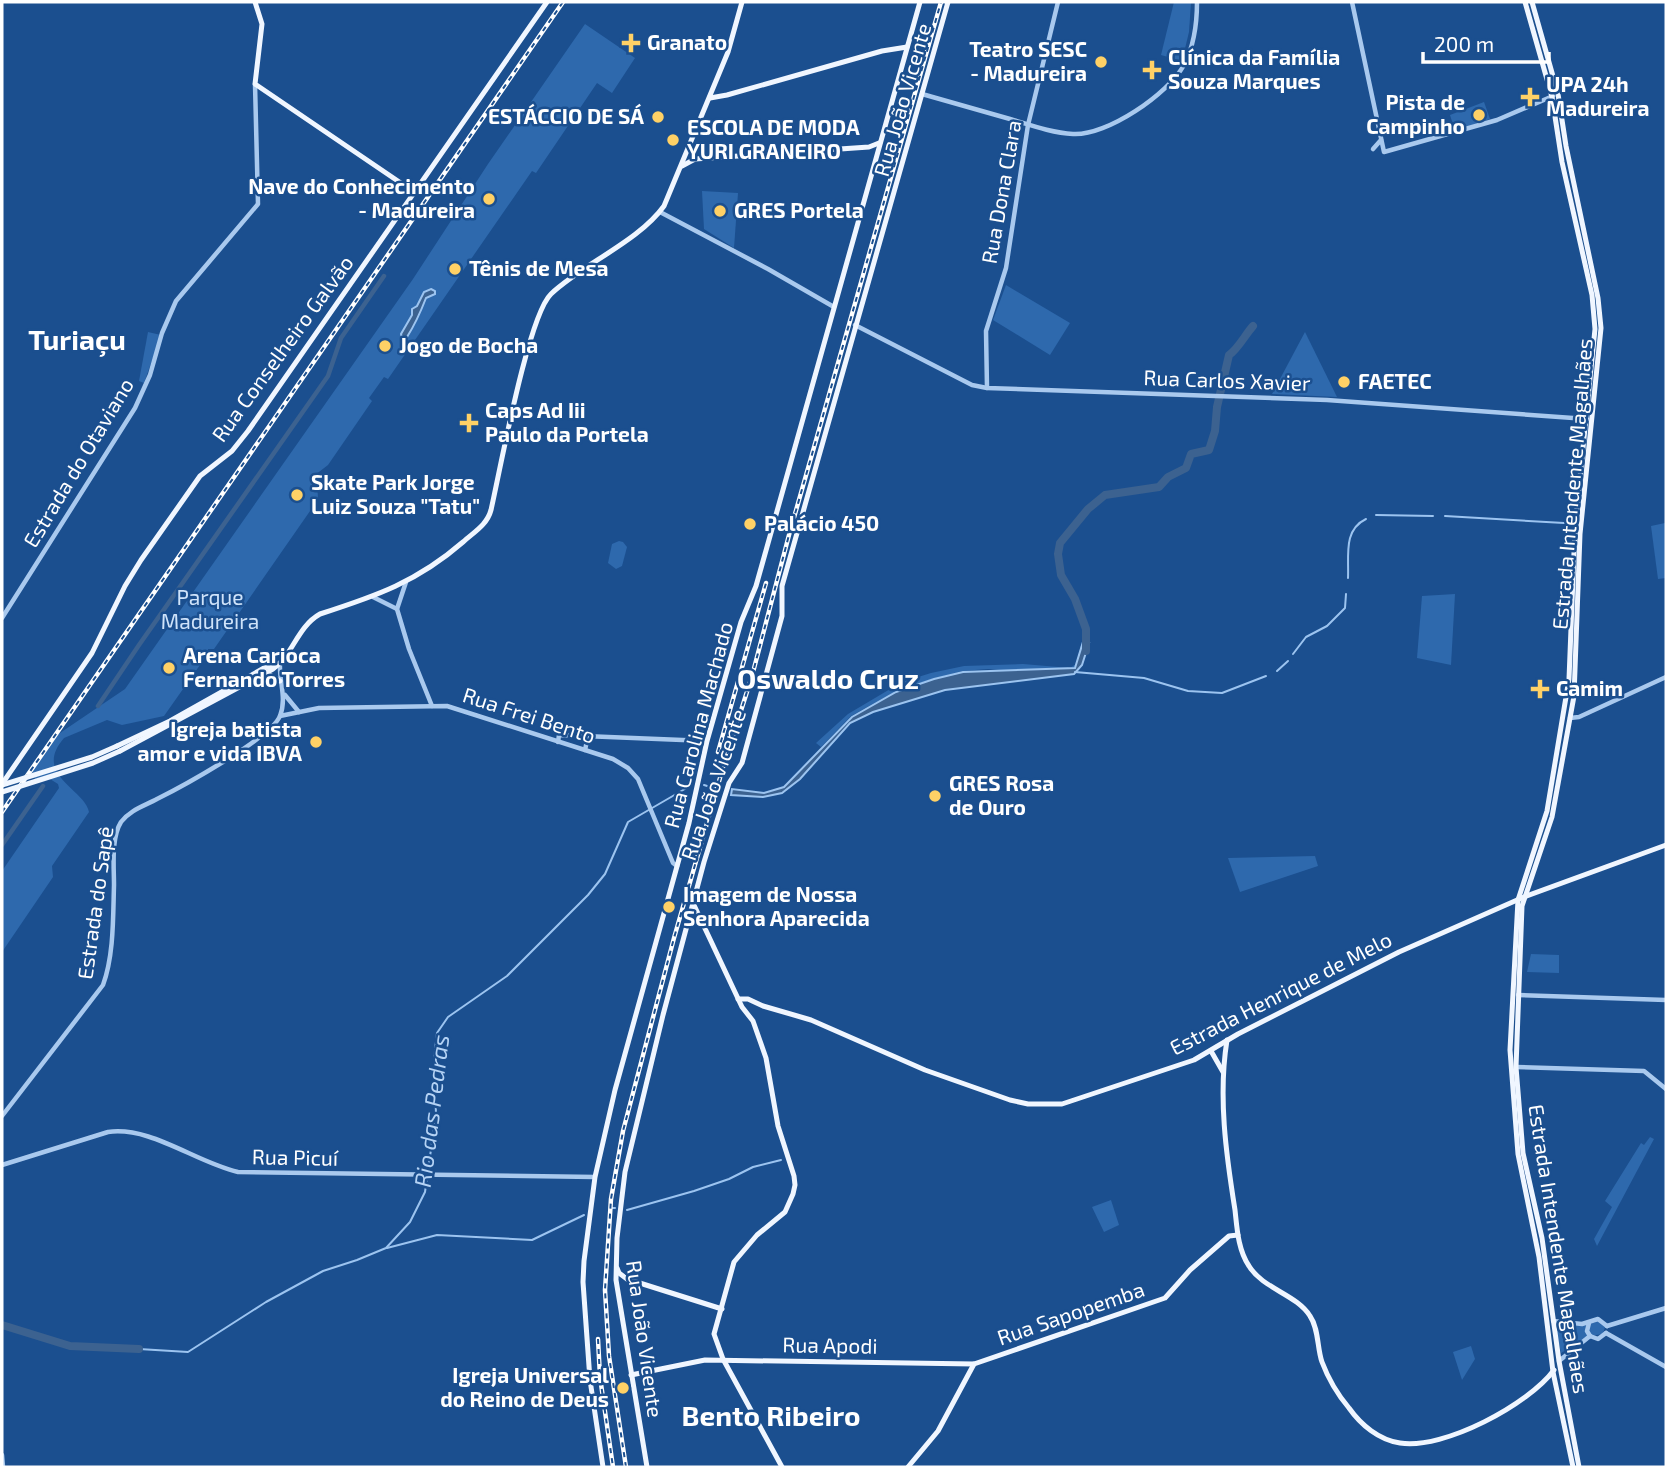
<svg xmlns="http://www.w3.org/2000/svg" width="1668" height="1469" font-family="'Exo 2',sans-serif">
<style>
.green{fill:#2e69ad}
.water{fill:#3c6290;stroke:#9cc4f0;stroke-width:2}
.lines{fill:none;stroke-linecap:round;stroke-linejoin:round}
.stream{stroke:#9cc4f0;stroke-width:2}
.canal{stroke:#3c6290;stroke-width:4.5}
.river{stroke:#3c6290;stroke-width:8}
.minor{stroke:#a9c9ee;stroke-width:4.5}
.major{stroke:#f0f6ff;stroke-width:5}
.rail-casing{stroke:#fff;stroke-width:4.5}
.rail{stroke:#1b4f8f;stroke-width:2;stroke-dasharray:5;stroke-linecap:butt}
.major-bridge{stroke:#f0f6ff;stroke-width:5}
.poi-dot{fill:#ffd166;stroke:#1b4f8f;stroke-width:2.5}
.labels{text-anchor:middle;stroke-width:5;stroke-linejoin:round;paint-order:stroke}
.poi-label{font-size:21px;font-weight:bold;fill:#fff;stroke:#1b4f8f;text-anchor:start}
.street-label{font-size:21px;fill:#fff;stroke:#1b4f8f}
.park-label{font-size:21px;fill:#cfe3fa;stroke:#1b4f8f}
.water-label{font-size:23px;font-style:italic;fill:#b5d3f5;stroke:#1b4f8f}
.district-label{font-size:28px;font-weight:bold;fill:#fff;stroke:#1b4f8f}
</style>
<rect width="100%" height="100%" fill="#1b4f8f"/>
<g class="green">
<polygon points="1174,2 1191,2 1189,32 1182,61 1161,55"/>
<path d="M585 24 635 58 612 93 597 83 536 173 532 171 388 379 384 377 369 398 372 401 328 465 315 475C314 485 320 491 317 501L214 649H208L207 655 164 716 122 725 107 720 64 738C32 775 85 789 89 812L52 866 53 877 2 952V871L59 788 58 784 50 779 36 782 32 770 57 735 125 689 413 279 488 164Z"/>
<polygon points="1484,102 1490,119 1455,131 1450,115"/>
<polygon points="702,191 738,193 734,248 704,229"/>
<polygon points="1006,285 1070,323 1050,355 993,320"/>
<polygon points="148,332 161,335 144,383 139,381"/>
<polygon points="1305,332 1337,397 1272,394"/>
<polygon points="1665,523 1666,578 1658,579 1651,526"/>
<polygon points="619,541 623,542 627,547 622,566 616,569 608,563 612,544"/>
<polygon points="1455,594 1451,665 1417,658 1422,596"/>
<polygon points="1082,642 1085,643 1084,652 1074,671 1042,674 988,669 962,671 932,679 896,691 851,716 821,747 816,743 848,714 902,682 931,673 964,666 1023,664 1070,668 1076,664"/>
<polygon points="1315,856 1318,866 1240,892 1228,858"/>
<polygon points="1531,954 1559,955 1559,973 1527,972"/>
<polygon points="1650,1137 1654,1139 1597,1246 1594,1239 1612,1207 1605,1201 1641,1143 1644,1145"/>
<polygon points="1111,1200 1119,1225 1104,1232 1092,1207"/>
<polygon points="1600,1321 1605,1327 1603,1334 1590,1336 1561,1353 1555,1324 1582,1326"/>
<polygon points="1471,1346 1475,1359 1462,1380 1453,1352"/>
</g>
<g class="water">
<path d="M431 289 435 291V294L426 298C421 311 414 326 407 337L402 338 401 334 412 315V309L417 306 424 292Z"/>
<polygon points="1083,642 1089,643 1082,665 1074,674 945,690 873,712 850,723 800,779 782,793 763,797 731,795 732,789 764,793 784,787 852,717 896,692 934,679 963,672 1075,668"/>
</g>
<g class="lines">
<g class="stream">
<polyline points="1376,515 1433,516"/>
<polyline points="1445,516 1564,523"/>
<path d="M1348 578C1349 556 1343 530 1366 519"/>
<polyline points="1293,654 1306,637 1327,626 1345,608 1346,594"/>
<polyline points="1277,671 1288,661"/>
<polyline points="1075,672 1144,678 1188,691 1222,693 1266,676"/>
<polyline points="704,785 720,790"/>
<polyline points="612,1208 615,1208"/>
<polyline points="627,1210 694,1191 729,1179 753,1167 781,1160"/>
<polyline points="387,1248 437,1235 532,1240 584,1215"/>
<polyline points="139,1349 188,1352 266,1302 323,1271 357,1260 386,1248 410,1222 425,1192 436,1114 434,1059 437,1033 448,1017 507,976 588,895 605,874 628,822 690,786"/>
</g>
<g class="canal">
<polyline points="98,706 139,645 328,376 341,338 384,276"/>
<polyline points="2,845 43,786"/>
</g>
<g class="river">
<path d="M1086 651V629L1075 599 1061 575 1058 554 1060 543 1088 509 1105 495 1159 487 1168 477 1186 468 1191 454 1209 450 1215 431 1217 407 1229 355C1238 349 1245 335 1253 326"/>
<polyline points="2,1325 70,1346 139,1349"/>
</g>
<g class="minor">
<polyline points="1352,2 1384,152 1497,120 1553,96"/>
<path d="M922 94C951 102 981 111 1010 119 1030 125 1052 133 1073 134 1107 136 1168 94 1184 65 1194 46 1197 22 1197 2"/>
<polyline points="1373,149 1381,140"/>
<polyline points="660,212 768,269 834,307"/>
<polyline points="855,325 972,385 987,388 1327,400 1587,419"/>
<polyline points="987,388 986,331 1006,268 1028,125 1058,2"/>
<polyline points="406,582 397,609 409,649 432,706"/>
<polyline points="373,597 397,609"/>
<polyline points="2,618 135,408 150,375 162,333 176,301 258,204 255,84"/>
<polyline points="285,695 299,712"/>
<polyline points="280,716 319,708 447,706 613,759 628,768 638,779 673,863 677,866"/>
<polyline points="1570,718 1579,717 1666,677"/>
<polyline points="558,742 559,735 707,741"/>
<polyline points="585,750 588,736"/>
<polyline points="1518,995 1666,1000"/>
<polyline points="1516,1067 1644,1071 1666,1089"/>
<path d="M2 1116 103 985C114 955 113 917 114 885 114 866 111 838 121 822 130 810 144 806 157 799 181 787 271 738 280 716 287 698 279 682 280 664"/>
<path d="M2 1165 108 1132C151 1126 195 1162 238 1172L595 1177"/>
<polyline points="1553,1321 1582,1324 1598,1319 1607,1326"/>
<polyline points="1589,1323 1587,1331 1590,1336"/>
<polyline points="1607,1326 1666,1308"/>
<polyline points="1606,1333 1666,1367"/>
<polyline points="1590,1336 1598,1339 1606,1333"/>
<polyline points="1559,1361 1590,1336"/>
<polyline points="2,1455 3,1467"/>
</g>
<g class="major">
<polyline points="255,2 262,24 255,84 414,192"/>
<polyline points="1525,2 1552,97 1562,162 1592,295 1595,329 1575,527 1569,679 1547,811 1518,900 1510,1050 1518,1154 1539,1257 1553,1372 1573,1467"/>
<polyline points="1532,2 1558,94 1566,146 1598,298 1601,328 1580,534 1574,696 1552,817 1522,906 1516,1067 1523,1153 1542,1238 1559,1361 1579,1467"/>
<polyline points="710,98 727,95 882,51 907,47"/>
<polyline points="682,166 695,159 869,147 879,143"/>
<polyline points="266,673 280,681"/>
<polyline points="117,746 170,721 264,668 277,664"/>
<path d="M120 751 273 669C293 655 297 627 320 614 376 596 417 582 463 542 474 532 487 525 491 510 500 471 528 316 551 294 584 263 638 242 664 206L728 52 742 2"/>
<polyline points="2,784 92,653 125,586 141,560 200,476 232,451 248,431 547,2"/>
<polyline points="693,903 742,1007 753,1021 766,1058 778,1126 794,1176 795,1185 793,1194 785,1212 757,1235 734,1262 714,1334 723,1359 782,1467"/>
<polyline points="738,999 748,999 763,1006 811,1020 925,1070 1010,1100 1028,1104 1062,1104 1194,1060 1238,1034 1399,952 1524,897 1666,845"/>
<path d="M1227 1040C1218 1096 1226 1154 1235 1210 1237 1228 1238 1250 1249 1266 1263 1289 1296 1294 1310 1316 1319 1329 1317 1348 1322 1362 1328 1378 1338 1395 1349 1408 1361 1425 1379 1440 1400 1443 1444 1450 1529 1404 1554 1370"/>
<polyline points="1211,1051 1223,1072"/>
<polyline points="617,1268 619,1273 627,1279 722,1309"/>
<polyline points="631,1375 705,1360 974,1364 1165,1298 1190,1270 1229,1236 1238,1235"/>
<polyline points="603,1467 590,1380 583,1282 584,1261 595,1177 615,1090 689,823 707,741 741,622 756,586 920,2"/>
<polyline points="647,1467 616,1280 617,1238 625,1172 663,1015 704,862 729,783 742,763 782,616 782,586 948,2"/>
<polyline points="908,1467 938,1431 974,1364"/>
</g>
<g class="rail-casing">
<g id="rail">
<polyline points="718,752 766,583"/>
<polyline points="2,812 563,2"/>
<polyline points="598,1339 600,1377 613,1467"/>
<polyline points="626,1467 609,1356 605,1290 611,1199 623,1131 674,938 724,764 752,676 789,535 941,2"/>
</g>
</g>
<use href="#rail" class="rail"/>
<g class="major-bridge">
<polyline points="2,785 92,757 117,746"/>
<polyline points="2,792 93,763 120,751"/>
</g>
</g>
<g class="poi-dot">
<path d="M627.5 32.5h7v7h7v7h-7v7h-7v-7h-7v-7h7z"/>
<circle cx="1101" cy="62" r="7"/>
<path d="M1148.5 59.5h7v7h7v7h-7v7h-7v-7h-7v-7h7z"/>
<path d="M1526.5 86.5h7v7h7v7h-7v7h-7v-7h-7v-7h7z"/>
<circle cx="1479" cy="115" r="7"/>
<circle cx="658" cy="117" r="7"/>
<circle cx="673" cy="140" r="7"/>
<circle cx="489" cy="199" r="7"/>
<circle cx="720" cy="211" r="7"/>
<circle cx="455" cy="269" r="7"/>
<circle cx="385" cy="346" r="7"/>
<circle cx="1344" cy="382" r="7"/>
<path d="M465.5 412.5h7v7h7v7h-7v7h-7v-7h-7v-7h7z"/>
<circle cx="297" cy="495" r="7"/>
<circle cx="750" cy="524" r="7"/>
<circle cx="169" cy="668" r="7"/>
<path d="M1536.5 678.5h7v7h7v7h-7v7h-7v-7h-7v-7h7z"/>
<circle cx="316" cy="742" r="7"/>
<circle cx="935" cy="796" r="7"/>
<circle cx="669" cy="907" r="7"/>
<circle cx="623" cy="1388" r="7"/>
</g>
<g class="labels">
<g class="poi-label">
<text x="647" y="50">Granato</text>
<text x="1087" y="57" text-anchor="end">Teatro SESC<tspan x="1087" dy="24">- Madureira</tspan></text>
<text x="1168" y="65">Clínica da Família<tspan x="1168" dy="24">Souza Marques</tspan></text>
<text x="1546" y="92">UPA 24h<tspan x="1546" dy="24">Madureira</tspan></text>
<text x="1465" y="110" text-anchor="end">Pista de<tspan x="1465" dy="24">Campinho</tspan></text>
<text x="644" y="124" text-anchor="end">ESTÁCCIO DE SÁ</text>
<text x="687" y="135">ESCOLA DE MODA<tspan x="687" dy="24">YURI GRANEIRO</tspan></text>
<text x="475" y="194" text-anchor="end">Nave do Conhecimento<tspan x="475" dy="24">- Madureira</tspan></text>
<text x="734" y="218">GRES Portela</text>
<text x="469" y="276">Tênis de Mesa</text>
<text x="399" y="353">Jogo de Bocha</text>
<text x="1358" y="389">FAETEC</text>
<text x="485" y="418">Caps Ad Iii<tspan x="485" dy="24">Paulo da Portela</tspan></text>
<text x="311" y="490">Skate Park Jorge<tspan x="311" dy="24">Luiz Souza "Tatu"</tspan></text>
<text x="764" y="531">Palácio 450</text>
<text x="183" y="663">Arena Carioca<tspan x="183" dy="24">Fernando Torres</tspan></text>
<text x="1556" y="696">Camim</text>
<text x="302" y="737" text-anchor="end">Igreja batista<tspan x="302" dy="24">amor e vida IBVA</tspan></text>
<text x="949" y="791">GRES Rosa<tspan x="949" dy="24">de Ouro</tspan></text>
<text x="683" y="902">Imagem de Nossa<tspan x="683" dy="24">Senhora Aparecida</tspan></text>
<text x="609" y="1383" text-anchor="end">Igreja Universal<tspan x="609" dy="24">do Reino de Deus</tspan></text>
</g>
<g class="street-label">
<text transform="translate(903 100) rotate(-74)" y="7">Rua João Vicente</text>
<text transform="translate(1002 192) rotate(-80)" y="7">Rua Dona Clara</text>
<text transform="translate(283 349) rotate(-54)" y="7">Rua Conselheiro Galvão</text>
<text transform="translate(1227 381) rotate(2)" y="7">Rua Carlos Xavier</text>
<text transform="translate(79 463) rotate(-59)" y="7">Estrada do Otaviano</text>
<text transform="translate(1573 484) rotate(-85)" y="7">Estrada Intendente Magalhães</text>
<text transform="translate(529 716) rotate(18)" y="7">Rua Frei Bento</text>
<text transform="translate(699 725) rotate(-75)" y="7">Rua Carolina Machado</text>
<text transform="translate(714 785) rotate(-71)" y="7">Rua João Vicente</text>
<text transform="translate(96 903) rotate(-82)" y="7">Estrada do Sapê</text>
<text transform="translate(1281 994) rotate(-27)" y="7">Estrada Henrique de Melo</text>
<text transform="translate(295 1158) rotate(1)" y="7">Rua Picuí</text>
<text transform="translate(1558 1249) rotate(81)" y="7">Estrada Intendente Magalhães</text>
<text transform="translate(1071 1314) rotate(-19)" y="7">Rua Sapopemba</text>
<text transform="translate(644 1339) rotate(82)" y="7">Rua João Vicente</text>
<text transform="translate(830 1346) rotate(1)" y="7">Rua Apodi</text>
</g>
<g class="park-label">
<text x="210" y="605">Parque<tspan x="210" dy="24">Madureira</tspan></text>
</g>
<g class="water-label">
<text transform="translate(432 1111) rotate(-83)" y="8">Rio das Pedras</text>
</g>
<g class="district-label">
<text x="77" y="350">Turiaçu</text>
<text x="828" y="689">Oswaldo Cruz</text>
<text x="771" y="1426">Bento Ribeiro</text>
</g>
</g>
<rect width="1668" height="1469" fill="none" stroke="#ffffff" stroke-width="7"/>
<path d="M1423 52v10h126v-10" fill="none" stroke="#ffffff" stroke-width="3.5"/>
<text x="1434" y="52" font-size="21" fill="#ffffff" stroke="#1b4f8f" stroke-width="5" paint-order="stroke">200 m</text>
</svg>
